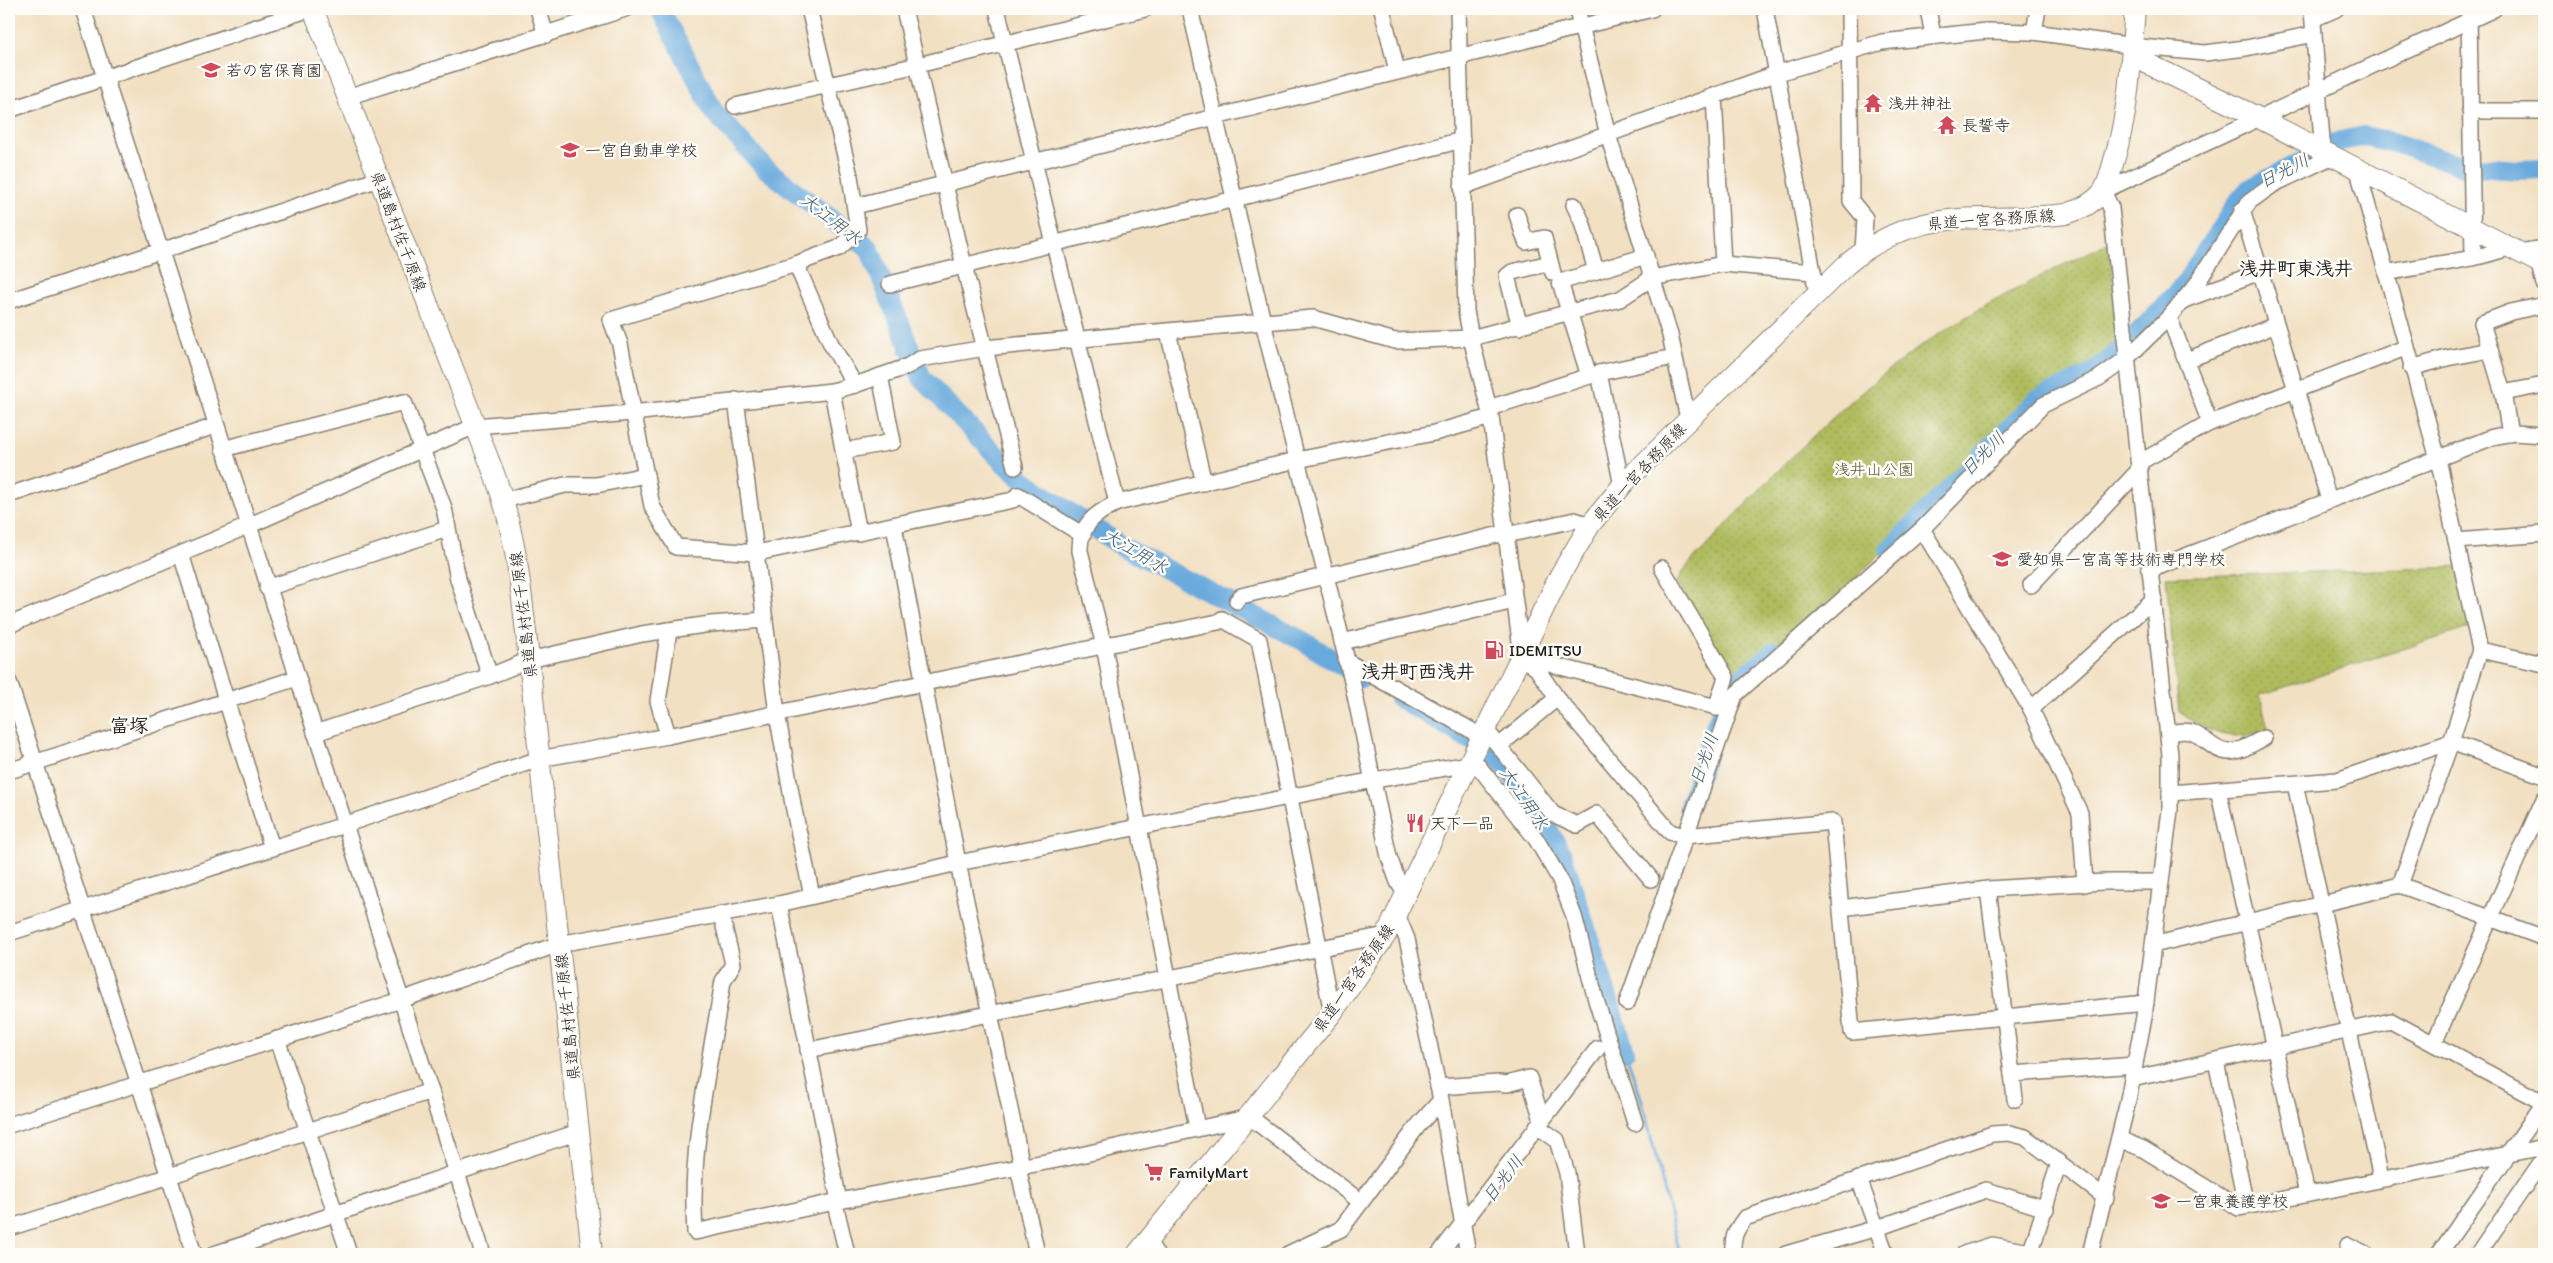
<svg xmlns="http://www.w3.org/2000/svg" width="2553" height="1263" font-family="Itim,'Klee One',sans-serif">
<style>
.grass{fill:url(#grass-dots);stroke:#666c3c}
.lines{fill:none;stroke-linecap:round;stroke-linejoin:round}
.stream{stroke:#69aadd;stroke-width:3}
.river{stroke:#69aadd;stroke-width:20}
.minor-casing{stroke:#877e6f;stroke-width:18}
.major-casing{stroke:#877e6f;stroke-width:22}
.minor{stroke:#fff;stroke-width:15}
.major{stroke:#fff;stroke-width:20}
.labels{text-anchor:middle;stroke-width:5;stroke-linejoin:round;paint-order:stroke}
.poi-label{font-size:16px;fill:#1c1c1c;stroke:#fdfcf7;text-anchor:start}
.street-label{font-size:16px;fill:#1c1c1c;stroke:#fdfcf7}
.park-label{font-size:16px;fill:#575c36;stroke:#fdfcf7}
.water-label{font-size:18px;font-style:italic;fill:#3f5c73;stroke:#fdfcf7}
.quarter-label{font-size:19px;font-weight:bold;fill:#1c1c1c;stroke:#fdfcf7}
</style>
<defs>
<pattern id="grass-dots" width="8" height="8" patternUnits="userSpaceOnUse" patternTransform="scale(1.25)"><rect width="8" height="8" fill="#afbb5d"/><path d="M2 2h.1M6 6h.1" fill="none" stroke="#96a050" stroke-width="1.8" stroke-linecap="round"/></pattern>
</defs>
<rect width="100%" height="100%" fill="#fdfcf7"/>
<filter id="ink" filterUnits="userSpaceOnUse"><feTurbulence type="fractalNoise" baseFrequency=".02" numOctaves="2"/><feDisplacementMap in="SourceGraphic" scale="10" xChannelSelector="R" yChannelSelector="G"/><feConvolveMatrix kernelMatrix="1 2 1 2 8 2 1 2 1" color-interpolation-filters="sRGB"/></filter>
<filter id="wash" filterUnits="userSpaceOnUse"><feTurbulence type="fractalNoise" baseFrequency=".0096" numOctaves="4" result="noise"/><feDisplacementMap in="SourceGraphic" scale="20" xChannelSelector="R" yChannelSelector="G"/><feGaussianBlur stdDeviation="1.12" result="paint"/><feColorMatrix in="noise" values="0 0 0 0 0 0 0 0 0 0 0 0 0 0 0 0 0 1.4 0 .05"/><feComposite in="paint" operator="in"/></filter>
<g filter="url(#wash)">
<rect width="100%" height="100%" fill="#f2e0c2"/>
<g class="grass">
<path d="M2109 242 2119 338 2092 362 2036 399 1932 506 1845 588 1734 679 1677 581 1686 567C1758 492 1829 412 1914 351 1975 307 2042 276 2109 242Z"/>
<path d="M2462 567 2475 626 2260 695 2268 729C2231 744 2211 733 2179 712L2166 577Z"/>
</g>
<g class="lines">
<polyline class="stream" points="1619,1052 1625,1051 1642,1101 1680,1254"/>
<g class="river">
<polyline points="660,9 714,112 765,168 869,248 922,378 1003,462 1021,478 1054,502 1125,548 1303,641 1362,678"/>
<polyline points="1889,550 2037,400 2095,372 2146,325 2184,285 2237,203 2249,189 2341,141 2364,136 2392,142 2463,166 2519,170 2544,169"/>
<path d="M1399 698 1494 754C1520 781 1546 823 1563 857L1625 1051"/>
<polyline points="1689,806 1715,727 1733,685 1774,652"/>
</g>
</g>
</g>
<g filter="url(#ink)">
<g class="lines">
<g class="minor-casing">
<g id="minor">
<polyline points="83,9 483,1254"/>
<polyline points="538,9 546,35"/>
<polyline points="809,9 850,176 858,230 839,248 796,264 611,320 620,344 652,506 676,547 757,553 1013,500 1018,495 1083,535"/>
<polyline points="904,9 965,270 1015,467"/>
<polyline points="997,9 1117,503"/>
<polyline points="1190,9 1263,322 1352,681 1389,857 1398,882 1406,895"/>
<polyline points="1382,9 1397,71"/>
<polyline points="1458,9 1466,311 1471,338 1491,417 1522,657"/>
<polyline points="1577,9 1608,135 1670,335 1688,419"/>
<polyline points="1765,9 1813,272"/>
<polyline points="1849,9 1851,201 1865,218 1863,251"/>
<polyline points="1928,9 1933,36"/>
<polyline points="2312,9 2322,141 2318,148"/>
<polyline points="2469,13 2473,258"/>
<polyline points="2313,19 2336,9"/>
<polyline points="2034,32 2038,9"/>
<polyline points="1714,96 1723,264"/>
<polyline points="347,97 625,9"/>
<polyline points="735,106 918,65 1145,9"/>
<polyline points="9,110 310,9"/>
<polyline points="2470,111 2544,111"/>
<polyline points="1462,187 1778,73 1882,42 1986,31 2034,32 2141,47 2205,53 2246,48 2314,34"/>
<polyline points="1574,205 1582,222 1596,271"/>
<polyline points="855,206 1652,9"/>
<polyline points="2242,210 2329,500"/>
<polyline points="1517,215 1526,242 1544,238 1553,273"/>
<polyline points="2520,252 2544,248"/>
<polyline points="2538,261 2544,284"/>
<polyline points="796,264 831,344 855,385"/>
<path d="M2386 273C2428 264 2471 262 2510 247"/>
<polyline points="890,284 1235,199 1462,140"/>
<polyline points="2184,300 2260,272"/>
<polyline points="9,301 379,179"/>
<polyline points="2169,317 2210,423"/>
<polyline points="1520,327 1507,276 1512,272 1550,263"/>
<polyline points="1168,332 1204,483"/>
<polyline points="2187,360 2276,325"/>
<polyline points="2411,368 2447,358 2490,350"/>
<polyline points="1599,373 1622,486"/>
<polyline points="1589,376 1560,282 1646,256"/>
<polyline points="832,391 859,533"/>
<polyline points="2503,393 2544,385"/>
<polyline points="736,400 777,713 794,810 812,896"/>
<polyline points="1489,408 1599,373 1674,357"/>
<polyline points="2510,434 2503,393 2482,323 2511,312 2544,305"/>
<polyline points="223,449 404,402 444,508 458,579 490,676"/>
<polyline points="843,451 893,442 880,376"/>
<polyline points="2140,462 2210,423 2405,348"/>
<polyline points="9,495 215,426"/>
<polyline points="504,500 565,485 596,485 646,475"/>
<polyline points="894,526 958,863 1022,1166"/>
<polyline points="1922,529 2031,709 2080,813 2085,884"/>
<polyline points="2456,541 2544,534"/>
<polyline points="181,554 272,848"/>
<polyline points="1662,568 1726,677 1716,708"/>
<polyline points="2150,570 2493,437 2513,433 2544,435"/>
<polyline points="2031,585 2140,469"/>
<polyline points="267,588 447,529"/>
<polyline points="1237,601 1241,596 1501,534 1506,535 1575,520 1590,525"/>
<polyline points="9,625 248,526 475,426 632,413 832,391 855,385 906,367 920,359 985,348 1263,322 1313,318 1395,341 1471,338 1620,299 1652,278 1723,264 1813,272 1817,293"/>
<polyline points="1342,642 1514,601"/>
<polyline points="2480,650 2544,664"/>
<polyline points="1346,661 1469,729 1482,738"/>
<polyline points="9,682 194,1254"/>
<polyline points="2031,709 2154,599"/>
<polyline points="1728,710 1522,657 1537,669 1557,698 1670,832 1684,836 1833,822 1852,1032 2146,1003"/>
<polyline points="1486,730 1553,814 1577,825 1597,814 1651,879"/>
<polyline points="315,733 490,676 529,660 642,634 711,624 765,620"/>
<path d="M2168 733C2176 732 2183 730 2191 732 2204 736 2213 751 2228 752 2241 752 2253 743 2264 738"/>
<polyline points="668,736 658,701 669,630"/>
<polyline points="1500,745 1557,698"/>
<polyline points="1472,758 1536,839 1559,878 1574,916 1596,1000 1635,1123"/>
<polyline points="9,771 297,678"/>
<polyline points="2295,784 2381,1178"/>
<polyline points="2218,789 2307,1194"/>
<polyline points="2170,793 2337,780 2451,742 2544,776"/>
<polyline points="2400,885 2544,938"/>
<polyline points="1988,889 2012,1074 2135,1065"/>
<polyline points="779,904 839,1201"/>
<polyline points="1841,908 1988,889 2104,882 2160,882"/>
<path d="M721 914 733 964 723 981C710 1063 689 1149 695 1232L839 1201 1067 1158 1246 1118 1255 1121 1361 1202"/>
<polyline points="1397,915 1407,939 1441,1100 1468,1254"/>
<polyline points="9,933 344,825 539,759 668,736 1218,622 1222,619 1259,640 1332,1013"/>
<polyline points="2153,945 2400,885 2451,742 2480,650 2438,459 2360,178 2361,171"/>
<polyline points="1627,1003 1735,695 1922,529 2043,405 2099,378 2126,359 2169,317 2196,285 2249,202 2274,184 2333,156"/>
<polyline points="277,1039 349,1254"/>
<polyline points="2434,1043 2544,799"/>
<polyline points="808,1050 1386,935"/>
<polyline points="2216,1061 2246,1206"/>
<polyline points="2012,1074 2015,1099"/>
<polyline points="2132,1079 2391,1021 2544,1103"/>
<polyline points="1438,1087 1499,1083 1507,1084 1529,1078 1542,1120"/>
<polyline points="9,1125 401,1000 559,944 779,904 958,863 1374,780 1469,764"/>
<polyline points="1537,1126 1557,1140 1567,1173 1577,1254"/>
<path d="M1197 1128 1104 646 1080 551C1079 525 1096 513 1117 503L1297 460 1434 433 1491 417"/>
<polyline points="2119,1139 2143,1149 2239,1208 2544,1147"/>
<polyline points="1018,1167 1037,1254"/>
<polyline points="1859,1179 1886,1254"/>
<polyline points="835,1204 847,1254"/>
<polyline points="9,1228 431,1091"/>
<polyline points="1148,1241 1156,1254"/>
<polyline points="2348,1245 2366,1254"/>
<path d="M214 1254C336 1215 457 1171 579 1132"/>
<polyline points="1288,1254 1341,1229 1417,1127 1441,1100"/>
<polyline points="1439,1254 1598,1048"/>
<path d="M1733 1254C1732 1238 1735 1231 1745 1218L1992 1134 2009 1133 2025 1137 2106 1198"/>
<polyline points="1786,1254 1877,1228 1986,1190 2046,1209"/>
<polyline points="1964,1254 1992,1245 2030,1252"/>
<polyline points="2030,1254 2059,1163"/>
<polyline points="2090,1254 2127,1105 2144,1017 2170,810 2170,755 2111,208 2103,191 2494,9"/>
<polyline points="2439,1254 2544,1103"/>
<polyline points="2478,1254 2544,1158"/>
</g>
</g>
<g class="major-casing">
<g id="major">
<path d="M313 9 495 476C517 536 522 597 529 660L592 1254"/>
<polyline points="2132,56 2259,118 2544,265"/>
<path d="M1137 1254 1332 1013 1386 935 1560 575 1590 525 1625 482 1846 265C1922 201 1978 225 2066 214 2080 210 2092 204 2102 193 2108 185 2110 173 2113 164 2130 108 2130 66 2135 9"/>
</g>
</g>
<use href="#minor" class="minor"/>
<use href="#major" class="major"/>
</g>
</g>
<defs>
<g id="school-bare" transform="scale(1.5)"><path d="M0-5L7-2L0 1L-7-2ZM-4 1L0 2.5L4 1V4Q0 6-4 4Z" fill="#d1495b" stroke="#fdfcf7" stroke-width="2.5" paint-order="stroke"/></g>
<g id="temple-bare" transform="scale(1.5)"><path d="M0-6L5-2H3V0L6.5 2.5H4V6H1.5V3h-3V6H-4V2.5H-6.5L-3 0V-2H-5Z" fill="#d1495b" stroke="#fdfcf7" stroke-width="2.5" paint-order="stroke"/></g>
<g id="fuel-bare" transform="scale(1.5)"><path d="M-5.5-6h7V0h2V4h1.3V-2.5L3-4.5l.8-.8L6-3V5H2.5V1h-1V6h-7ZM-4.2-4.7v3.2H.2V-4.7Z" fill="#d1495b" stroke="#fdfcf7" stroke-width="2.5" paint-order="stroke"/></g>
<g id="restaurant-bare" transform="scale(1.5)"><path d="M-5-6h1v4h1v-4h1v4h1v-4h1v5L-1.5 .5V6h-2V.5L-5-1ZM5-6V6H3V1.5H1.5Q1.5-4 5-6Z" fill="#d1495b" stroke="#fdfcf7" stroke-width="2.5" paint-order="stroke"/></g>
<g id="supermarket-bare" transform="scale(1.5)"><path d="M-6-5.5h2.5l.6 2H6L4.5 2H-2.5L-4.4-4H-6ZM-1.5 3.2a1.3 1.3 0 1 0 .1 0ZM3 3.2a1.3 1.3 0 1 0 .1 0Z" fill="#d1495b" stroke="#fdfcf7" stroke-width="2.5" paint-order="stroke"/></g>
</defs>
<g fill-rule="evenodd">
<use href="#school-bare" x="211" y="70"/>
<use href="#temple-bare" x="1873" y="103"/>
<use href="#temple-bare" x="1947" y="125"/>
<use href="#school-bare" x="570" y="150"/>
<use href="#school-bare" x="2002" y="559"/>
<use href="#fuel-bare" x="1494" y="650"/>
<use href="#restaurant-bare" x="1415" y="823"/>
<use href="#supermarket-bare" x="1154" y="1172"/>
<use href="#school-bare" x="2161" y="1201"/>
</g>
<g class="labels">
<g class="poi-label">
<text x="226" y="76">若の宮保育園</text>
<text x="1888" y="109">浅井神社</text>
<text x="1962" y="131">長誓寺</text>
<text x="585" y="156">一宮自動車学校</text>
<text x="2017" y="565">愛知県一宮高等技術専門学校</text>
<text x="1509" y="656">IDEMITSU</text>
<text x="1430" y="829">天下一品</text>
<text x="1169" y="1178">FamilyMart</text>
<text x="2176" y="1207">一宮東養護学校</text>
</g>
<g class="street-label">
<text transform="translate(1991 219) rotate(-4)" y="6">県道一宮各務原線</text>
<text transform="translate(399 231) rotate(69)" y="6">県道島村佐千原線</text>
<text transform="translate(1639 472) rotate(-47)" y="6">県道一宮各務原線</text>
<text transform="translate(523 615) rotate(-97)" y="6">県道島村佐千原線</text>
<text transform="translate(1353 978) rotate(-55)" y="6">県道一宮各務原線</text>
<text transform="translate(567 1017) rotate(-96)" y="6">県道島村佐千原線</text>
</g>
<g class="park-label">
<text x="1874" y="475">浅井山公園</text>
</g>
<g class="water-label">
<text transform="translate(2284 171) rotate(-27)" y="6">日光川</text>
<text transform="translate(831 219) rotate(38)" y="6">大江用水</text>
<text transform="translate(1983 454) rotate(-45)" y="6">日光川</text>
<text transform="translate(1135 551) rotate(30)" y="6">大江用水</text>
<text transform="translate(1704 759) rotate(-71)" y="6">日光川</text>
<text transform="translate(1524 798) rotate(56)" y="6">大江用水</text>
<text transform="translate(1503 1179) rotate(-52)" y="6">日光川</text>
</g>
<g class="quarter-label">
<text x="2296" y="275">浅井町東浅井</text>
<text x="1418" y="678">浅井町西浅井</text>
<text x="129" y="732">富塚</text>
</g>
</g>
<rect width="2553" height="1263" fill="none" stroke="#fdfcf7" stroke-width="30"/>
</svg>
